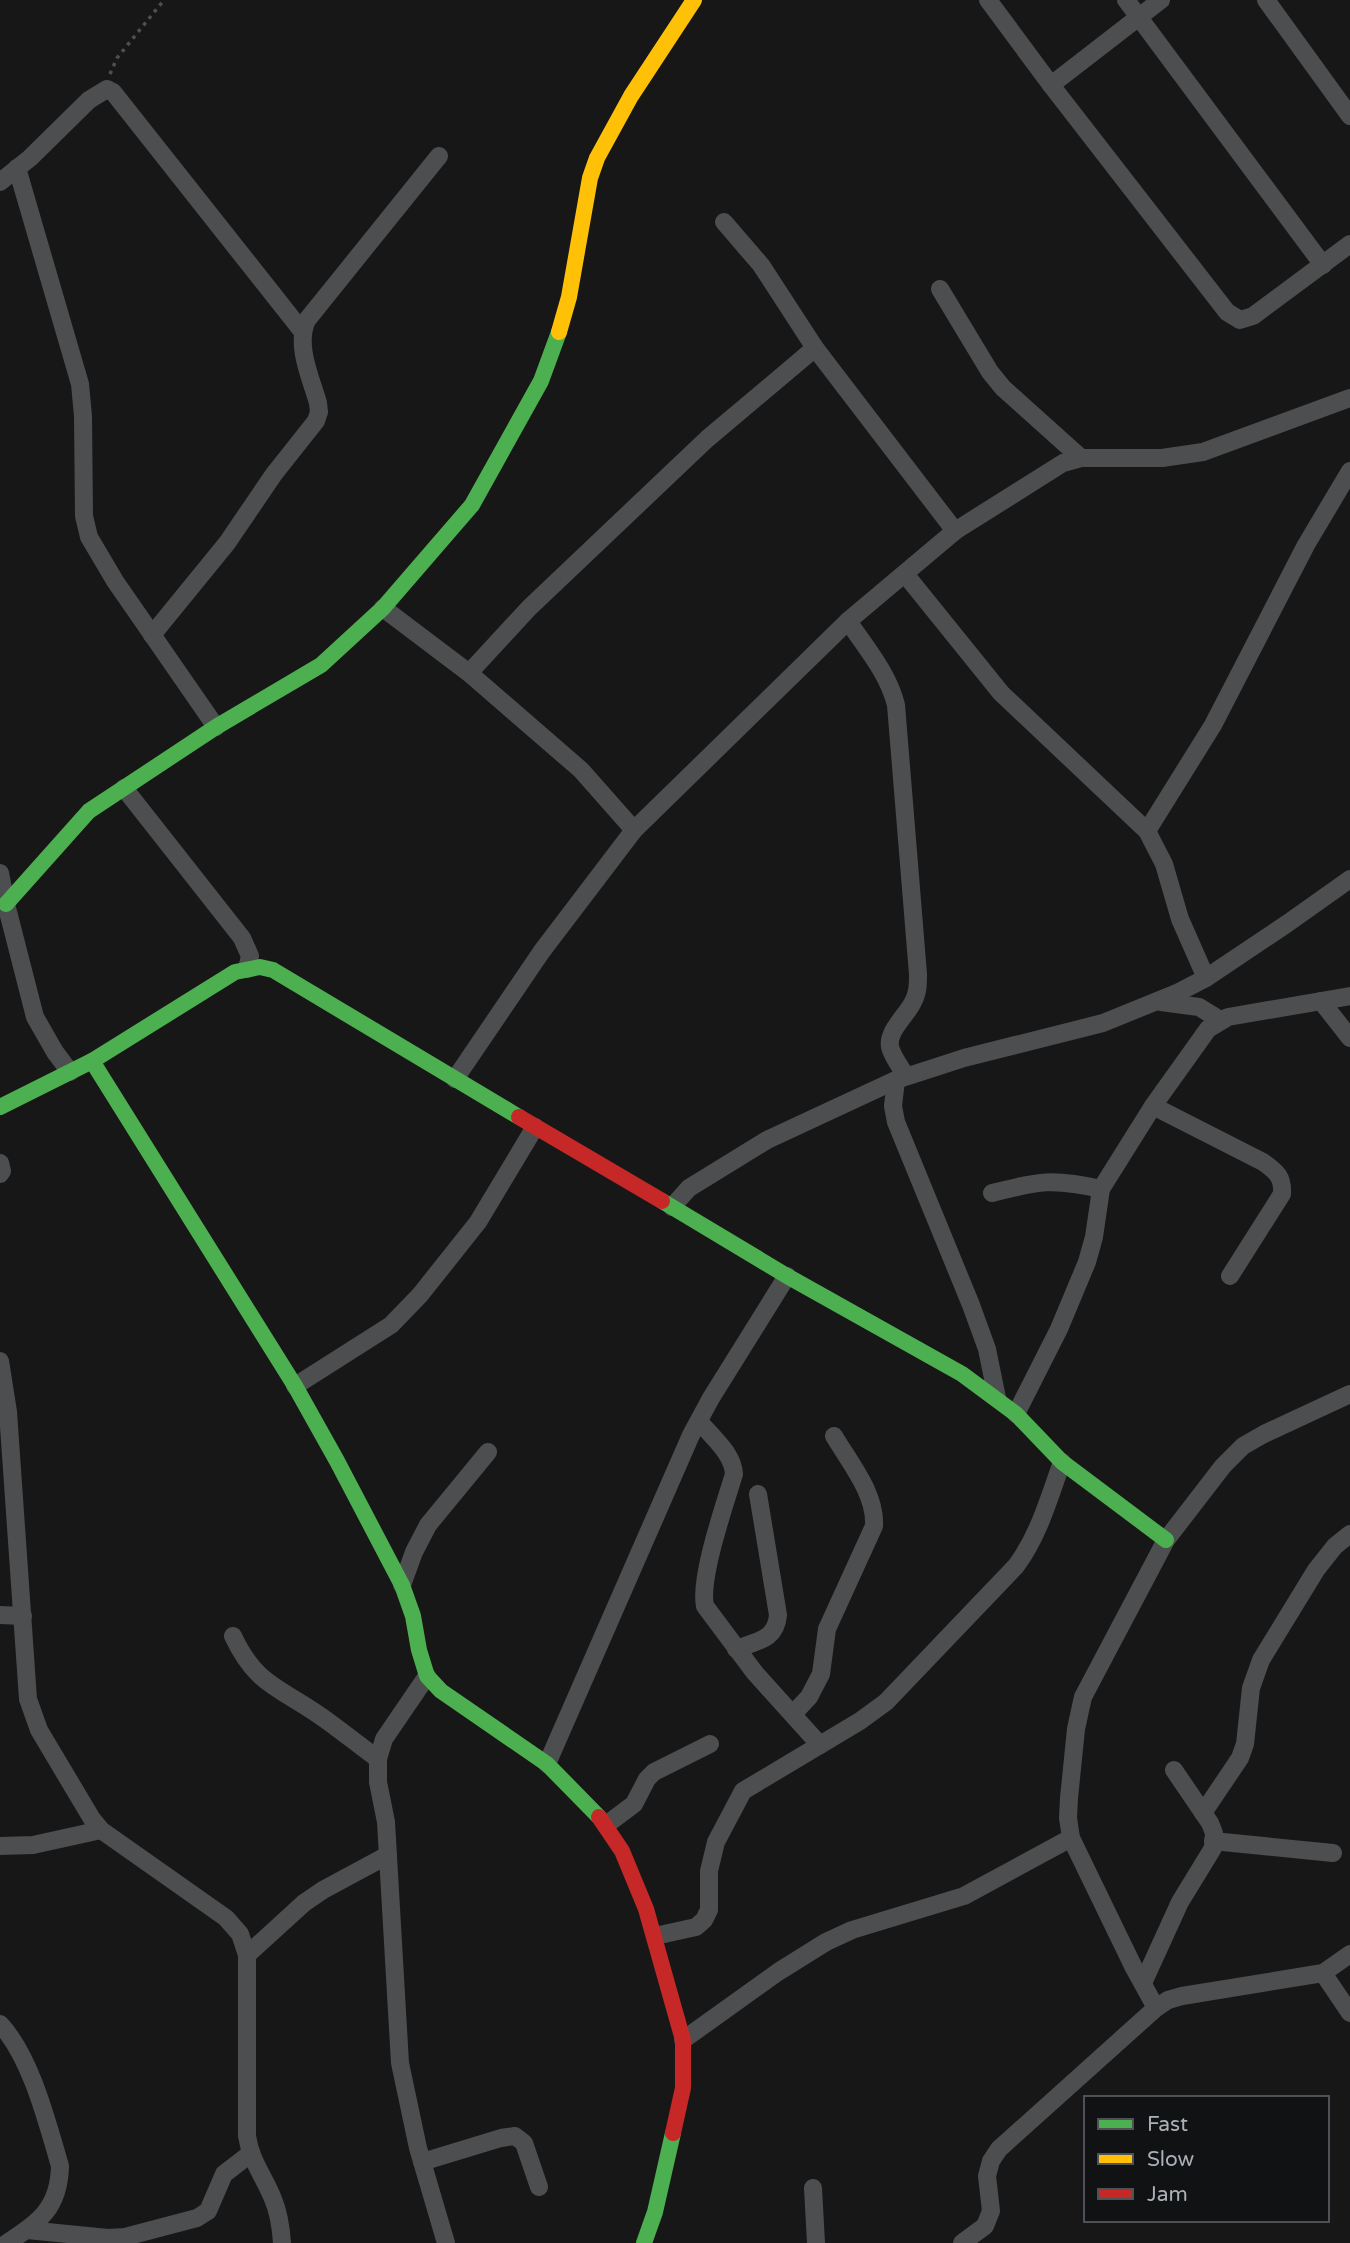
<svg xmlns="http://www.w3.org/2000/svg" width="1350" height="2243" font-family="'Varela Round',sans-serif">
<style>
.lines{fill:none;stroke-linecap:round;stroke-linejoin:round}
.path{stroke:#4d4f51;stroke-width:3.5;stroke-dasharray:3.5 5;stroke-linecap:butt}
.street{stroke:#4c4e50;stroke-width:18}
.fast{stroke:#4caf50;stroke-width:16}
.slow{stroke:#ffc107;stroke-width:16}
.jam{stroke:#c62828;stroke-width:16}
</style>
<rect width="100%" height="100%" fill="#171717"/>
<g class="lines">
<polyline class="path" points="110,74 117,58 164,0"/>
<g class="street">
<polyline points="988,0 1051,85 1227,312 1240,320 1253,316 1350,244"/>
<polyline points="1126,0 1323,265"/>
<polyline points="1266,0 1350,116"/>
<polyline points="1051,85 1161,0"/>
<polyline points="17,168 80,384 83,416 84,516 89,537 115,581 216,727"/>
<polyline points="0,182 30,158 89,100 107,89 113,92 302,331"/>
<polyline points="724,222 761,265 815,348 955,531"/>
<polyline points="940,289 990,372 1003,388 1081,458"/>
<polyline points="905,574 1001,693 1147,831 1164,864 1180,919 1206,978"/>
<polyline points="383,608 469,673 581,770 634,830"/>
<path d="M848 621C866 648 888 673 896 705L918 974C918 984 918 993 913 1002 907 1015 887 1031 890 1047 892 1056 901 1068 906 1076"/>
<path d="M152 635 227 543 274 474 316 421 319 412 318 403C311 378 295 345 307 320L439 156"/>
<polyline points="469,673 529,608 707,439 815,348"/>
<polyline points="124,788 242,938 250,956 247,969"/>
<polyline points="1147,831 1213,725 1306,545 1350,471"/>
<polyline points="0,873 6,904 35,1017 55,1052 70,1072"/>
<polyline points="1321,1001 1350,1038"/>
<polyline points="1161,1002 1199,1007 1220,1020"/>
<polyline points="455,1079 542,951 634,830 848,621 955,531 1063,463 1081,458 1162,458 1203,452 1350,398"/>
<polyline points="896,1080 893,1106 896,1122 971,1305 987,1349 997,1398"/>
<path d="M1153 1106 1263 1162C1277 1172 1283 1177 1282 1194L1230 1276"/>
<polyline points="0,1163 2,1171 0,1174"/>
<path d="M992 1193C1039 1181 1053 1178 1101 1189"/>
<polyline points="672,1207 689,1188 767,1140 896,1080 964,1058 1103,1023 1179,992 1206,978 1288,923 1350,879"/>
<path d="M0 1361 8 1412 28 1699 39 1730 92 1819 101 1830 226 1918 240 1934 247 1955V2136C251 2162 264 2176 273 2199 279 2213 281 2228 282 2243"/>
<polyline points="295,1386 391,1325 420,1295 478,1222 535,1127"/>
<polyline points="1016,1414 1059,1329 1087,1262 1094,1237 1101,1189 1153,1106 1208,1029 1228,1017 1350,996"/>
<path d="M699 1421C711 1436 733 1453 734 1474 725 1504 699 1578 705 1606L755 1673 820 1745"/>
<polyline points="402,1585 414,1552 428,1525 488,1452"/>
<polyline points="0,1615 23,1616"/>
<path d="M233 1636C255 1683 276 1686 316 1713 337 1727 357 1744 378 1759"/>
<path d="M736 1649C757 1641 776 1640 778 1615L758 1494"/>
<polyline points="427,1676 384,1739 378,1759 378,1782 386,1822 400,2063 418,2148 446,2243"/>
<path d="M793 1714 809 1697 821 1674 827 1629 874 1526C876 1494 850 1463 834 1436"/>
<polyline points="547,1764 691,1435 711,1398 787,1276"/>
<polyline points="1203,1813 1240,1758 1245,1744 1251,1688 1261,1660 1316,1570 1335,1546 1350,1534"/>
<polyline points="606,1825 634,1804 647,1779 654,1772 710,1744"/>
<polyline points="1213,1841 1333,1853"/>
<polyline points="0,1846 33,1845 101,1830"/>
<path d="M655 1936 696 1927 704 1920 709 1910V1871L716 1842 743 1791 860 1721 886 1702 1016 1566C1039 1535 1049 1498 1062 1462"/>
<polyline points="247,1955 304,1903 323,1890 388,1855"/>
<polyline points="1323,1973 1350,2013"/>
<polyline points="1143,1983 1180,1902 1213,1848 1214,1833 1210,1823 1174,1770"/>
<polyline points="1156,2008 1134,1968 1071,1838 1068,1818 1069,1798 1076,1729 1083,1697 1166,1540 1223,1466 1243,1446 1264,1434 1350,1394"/>
<path d="M0 2024C31 2057 47 2122 60 2166 59 2208 40 2221 7 2243"/>
<polyline points="683,2040 778,1972 826,1942 852,1930 964,1896 1071,1838"/>
<polyline points="422,2162 501,2138 515,2136 524,2143 539,2187"/>
<polyline points="813,2188 816,2243"/>
<polyline points="27,2230 108,2238 125,2237 197,2218 208,2211 224,2174 250,2154"/>
<polyline points="962,2243 985,2226 991,2211 987,2176 991,2161 999,2149 1156,2008 1168,2000 1182,1996 1323,1973 1350,1954"/>
</g>
<g class="fast">
<polyline points="6,904 89,811 216,727 321,665 383,608 472,505 541,381 559,332"/>
<polyline points="92,1061 295,1386 337,1461 402,1585 413,1616 419,1650 427,1676 441,1691 547,1764 599,1817"/>
<polyline points="0,1107 92,1061 235,972 260,967 273,970 519,1117"/>
<polyline points="662,1201 787,1276 962,1374 1016,1414 1062,1462 1166,1540"/>
<polyline points="644,2243 655,2212 673,2133"/>
</g>
<polyline class="slow" points="559,332 569,297 590,178 597,158 631,96 694,0"/>
<g class="jam">
<polyline points="519,1117 662,1201"/>
<polyline points="599,1817 622,1851 646,1909 683,2040 683,2088 673,2133"/>
</g>
</g>
<rect x="1084" y="2096" width="245" height="126" fill="#111213" stroke="#4e5155" stroke-width="2"/>
<rect x="1098" y="2119" width="35" height="10" fill="#4caf50" stroke="#4e5155" stroke-width="2"/>
<text x="1147" y="2131" font-size="21" fill="#aab0b7">Fast</text>
<rect x="1098" y="2154" width="35" height="10" fill="#ffc107" stroke="#4e5155" stroke-width="2"/>
<text x="1147" y="2166" font-size="21" fill="#aab0b7">Slow</text>
<rect x="1098" y="2189" width="35" height="10" fill="#c62828" stroke="#4e5155" stroke-width="2"/>
<text x="1147" y="2201" font-size="21" fill="#aab0b7">Jam</text>
</svg>
